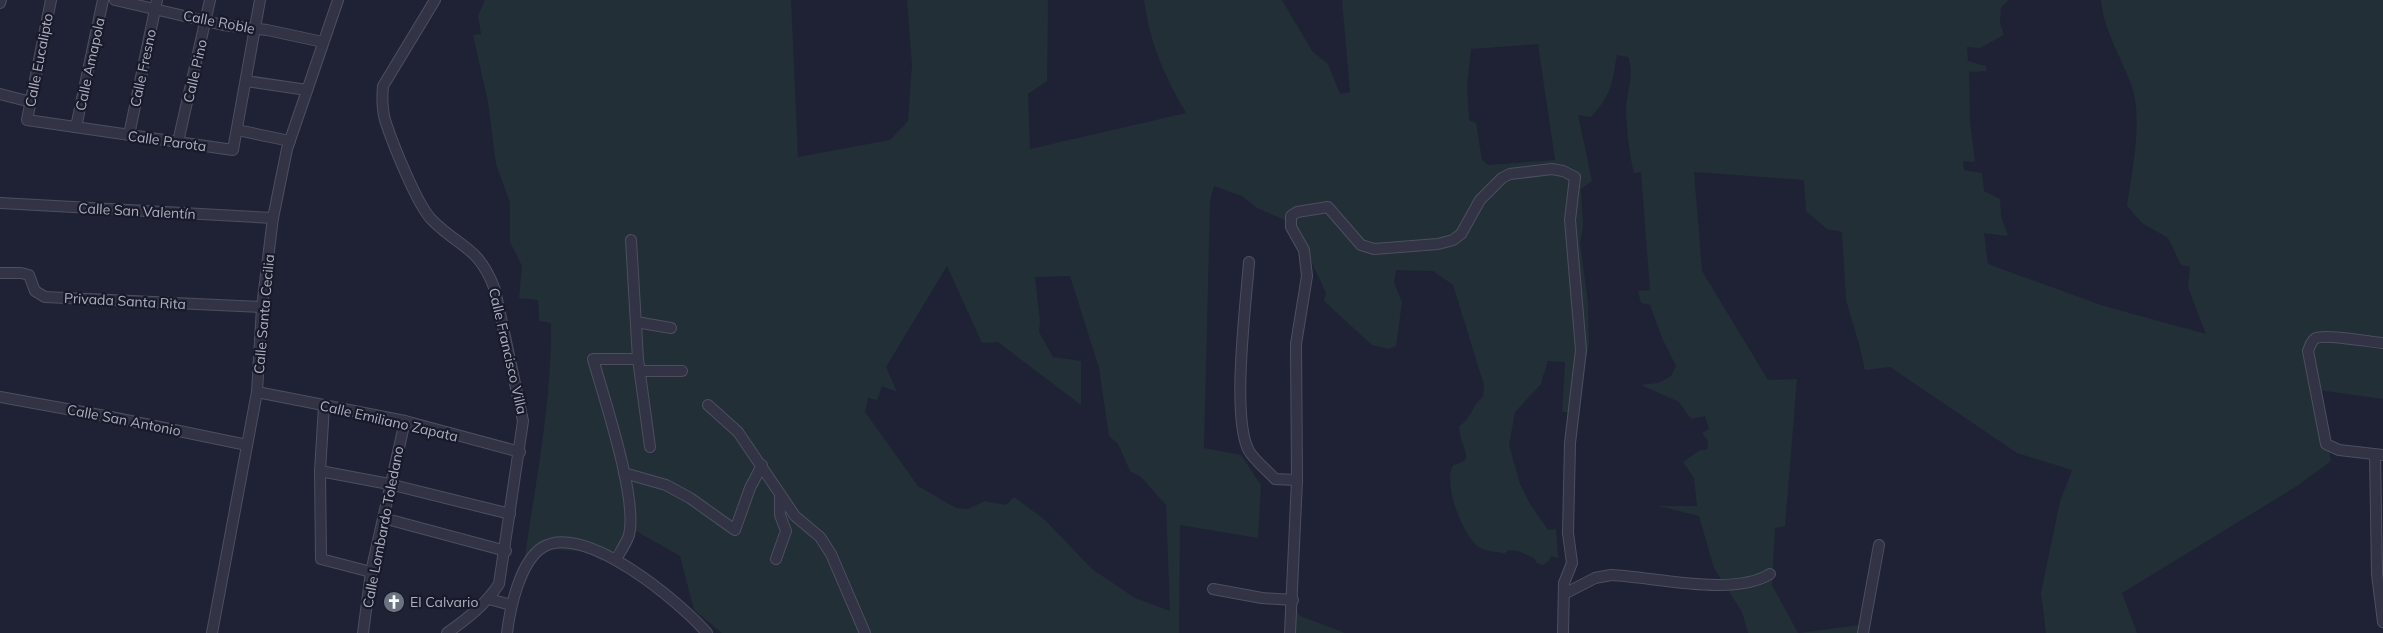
<svg xmlns="http://www.w3.org/2000/svg" width="2383" height="633" font-family="Mulish,sans-serif">
<style>
.green{fill:#222f37;fill-rule:evenodd}
.lines{fill:none;stroke-linecap:round;stroke-linejoin:round}
.street-casing{stroke:#4d4f61;stroke-width:12}
.street{stroke:#323445;stroke-width:10}
.labels{text-anchor:middle;stroke-width:4.5;stroke-linejoin:round;paint-order:stroke}
.street-label{font-size:14px;fill:#acaec3;stroke:#181a29}
.poi-label{font-size:14px;fill:#acaec3;stroke:#181a29;text-anchor:start}
</style>
<rect width="100%" height="100%" fill="#1f2234"/>
<g class="green">
<path d="M485 0H791L798 157 890 140 908 121 912 65 907 0H1048L1047 81 1028 94 1030 149 1186 113C1164 76 1150 43 1144 0H1282L1312 51 1328 64 1340 94 1350 92 1342 0H2009L2001 7 2000 23 2004 35 1980 48 1967 47 1968 61 1986 66V71L1969 72 1970 122 1975 162 1963 161 1964 170 1982 173 1984 191 2000 199 2001 216 2008 236 1984 233 1988 264 2104 306 2206 334 2188 287 2190 267 2181 265 2168 238 2142 223 2127 206C2132 172 2143 120 2132 87 2122 58 2104 32 2101 0H2383V399L2318 390 2331 461 2297 486 2122 593 2137 633H2046L2041 593 2060 501 2072 470 2017 453 1890 367 1865 370 1860 348 1846 300 1842 232 1827 229 1806 211 1804 180 1694 172 1702 271 1768 380 1797 379 1785 526 1775 528 1772 585 1798 633H1748L1742 612 1714 568 1699 516 1658 506H1697L1694 478 1683 462 1700 450H1707L1708 441 1702 433 1709 429 1705 416 1691 419 1679 402 1641 385 1658 383 1671 376 1676 366 1663 340 1650 305 1641 303 1638 291 1650 290 1641 172 1634 173C1629 153 1627 131 1626 111 1626 92 1635 75 1628 57L1617 55C1611 86 1613 92 1591 117L1578 115 1592 181 1581 189 1583 226 1580 243 1588 302 1589 344 1580 393V413L1562 412 1565 362 1547 361C1547 370 1542 375 1541 384L1515 412 1509 445 1520 484 1530 504 1548 530 1556 529 1558 558 1551 556 1549 561 1543 565 1537 563 1534 558 1518 551 1508 550 1505 554C1496 551 1484 552 1476 545 1461 530 1443 484 1453 465 1471 461 1467 456 1462 442 1460 437 1460 431 1459 426 1472 419 1472 404 1483 397L1484 385 1453 285 1433 271 1396 270 1394 283 1402 302 1396 346 1389 349 1372 345 1324 301 1326 293 1294 224 1257 208 1242 196 1214 186 1210 201 1204 448 1241 455 1261 485 1258 538 1180 525 1179 633H722L694 610 680 556 634 530 602 561 587 552 551 549 524 563C535 484 552 403 551 323L539 321 538 300 519 298 522 266 510 242V203L496 164 488 102 473 35 481 34 478 16ZM1538 44 1555 160 1488 165 1482 160 1476 123 1469 120 1467 85 1471 49ZM947 266 982 343 998 342 1081 405V361L1053 357 1039 332 1040 321 1035 277 1070 276 1099 368 1109 436 1118 444 1130 471 1141 477 1166 505 1170 611 1135 598 1092 569 1045 520 1014 497 1006 505 985 501 968 509 956 508 918 486 865 412 868 398 877 400 882 386 897 392 886 367Z"/>
<polygon points="1297,612 1300,616 1345,633 1294,633"/>
<polygon points="1867,624 1865,633 1799,633"/>
</g>
<g class="lines">
<g class="street-casing">
<g id="street">
<polyline points="51,0 27,120 233,150 260,0"/>
<polyline points="115,0 223,25 267,30 323,42"/>
<path d="M435 0 383 86C382 97 382 109 385 120 392 142 417 205 432 220 461 249 479 246 495 290L523 421 499 584C485 605 468 618 447 633"/>
<polyline points="0,3 1,0"/>
<polyline points="246,81 307,90"/>
<polyline points="0,94 31,102"/>
<polyline points="76,127 103,0"/>
<polyline points="237,130 290,141"/>
<polyline points="129,135 157,0"/>
<polyline points="178,142 210,0"/>
<polyline points="0,203 273,218"/>
<polyline points="631,240 638,359 650,447"/>
<path d="M1249 262C1246 304 1231 418 1249 451 1255 461 1267 470 1275 479L1297 480"/>
<polyline points="0,273 21,273 29,275 35,291 45,297 262,307"/>
<polyline points="636,322 671,328"/>
<path d="M2383 343C2371 342 2324 334 2316 338 2311 341 2310 346 2308 351L2326 444 2339 450 2383 455"/>
<polyline points="640,371 682,371"/>
<polyline points="257,392 405,421 520,452"/>
<polyline points="0,397 111,417 247,445"/>
<polyline points="708,405 738,432 795,516 820,537 831,554 865,633"/>
<polyline points="324,406 320,471 321,559 371,572"/>
<polyline points="2375,454 2377,574 2383,622"/>
<polyline points="320,471 389,484 510,514"/>
<polyline points="624,473 666,485 690,498 735,530 750,488 762,465"/>
<polyline points="383,518 506,551"/>
<path d="M616 559C620 552 626 544 629 535 638 499 604 398 593 359H638"/>
<polyline points="776,559 786,531 780,515 780,496"/>
<polyline points="1213,589 1262,598 1293,600"/>
<path d="M1564 594 1595 578 1611 575C1655 577 1733 597 1770 574"/>
<polyline points="489,599 511,605"/>
<polyline points="212,633 257,392 262,307 273,218 287,149 338,0"/>
<polyline points="363,633 371,572 405,421"/>
<path d="M507 633C510 608 520 561 543 547 585 522 680 602 707 633"/>
<polyline points="1290,633 1297,480 1296,344 1307,276 1304,250 1291,227 1291,216 1297,212 1328,207 1361,245 1374,249 1438,244 1453,240 1461,234 1480,200 1502,178 1510,174 1552,169 1563,171 1575,177 1570,220 1581,350 1570,443 1568,533 1572,563 1564,583 1563,633"/>
<polyline points="1863,633 1879,545"/>
</g>
</g>
<use href="#street" class="street"/>
</g>
<defs>
<g id="church-disc" transform="scale(1.125)"><circle r="9.5" fill="#6b7280" stroke="#181a29"/><path d="M-1.2-6h2.4v3.5h3.3v2.4h-3.3V6h-2.4V-.1h-3.3v-2.4h3.3Z" fill="#fff"/></g>
</defs>
<g fill-rule="evenodd">
<use href="#church-disc" x="394" y="602"/>
</g>
<g class="labels">
<g class="street-label">
<text transform="translate(219 22) rotate(11)" y="5">Calle Roble</text>
<text transform="translate(39 60) rotate(-79)" y="5">Calle Eucalipto</text>
<text transform="translate(90 64) rotate(-78)" y="5">Calle Amapola</text>
<text transform="translate(143 68) rotate(-78)" y="5">Calle Fresno</text>
<text transform="translate(195 71) rotate(-77)" y="5">Calle Pino</text>
<text transform="translate(167 141) rotate(8)" y="5">Calle Parota</text>
<text transform="translate(137 211) rotate(3)" y="5">Calle San Valentín</text>
<text transform="translate(125 301) rotate(3)" y="5">Privada Santa Rita</text>
<text transform="translate(264 314) rotate(-85)" y="5">Calle Santa Cecilia</text>
<text transform="translate(508 351) rotate(77)" y="5">Calle Francisco Villa</text>
<text transform="translate(124 420) rotate(11)" y="5">Calle San Antonio</text>
<text transform="translate(389 421) rotate(13)" y="5">Calle Emiliano Zapata</text>
<text transform="translate(383 527) rotate(-79)" y="5">Calle Lombardo Toledano</text>
</g>
<g class="poi-label">
<text x="410" y="607">El Calvario</text>
</g>
</g>
</svg>
